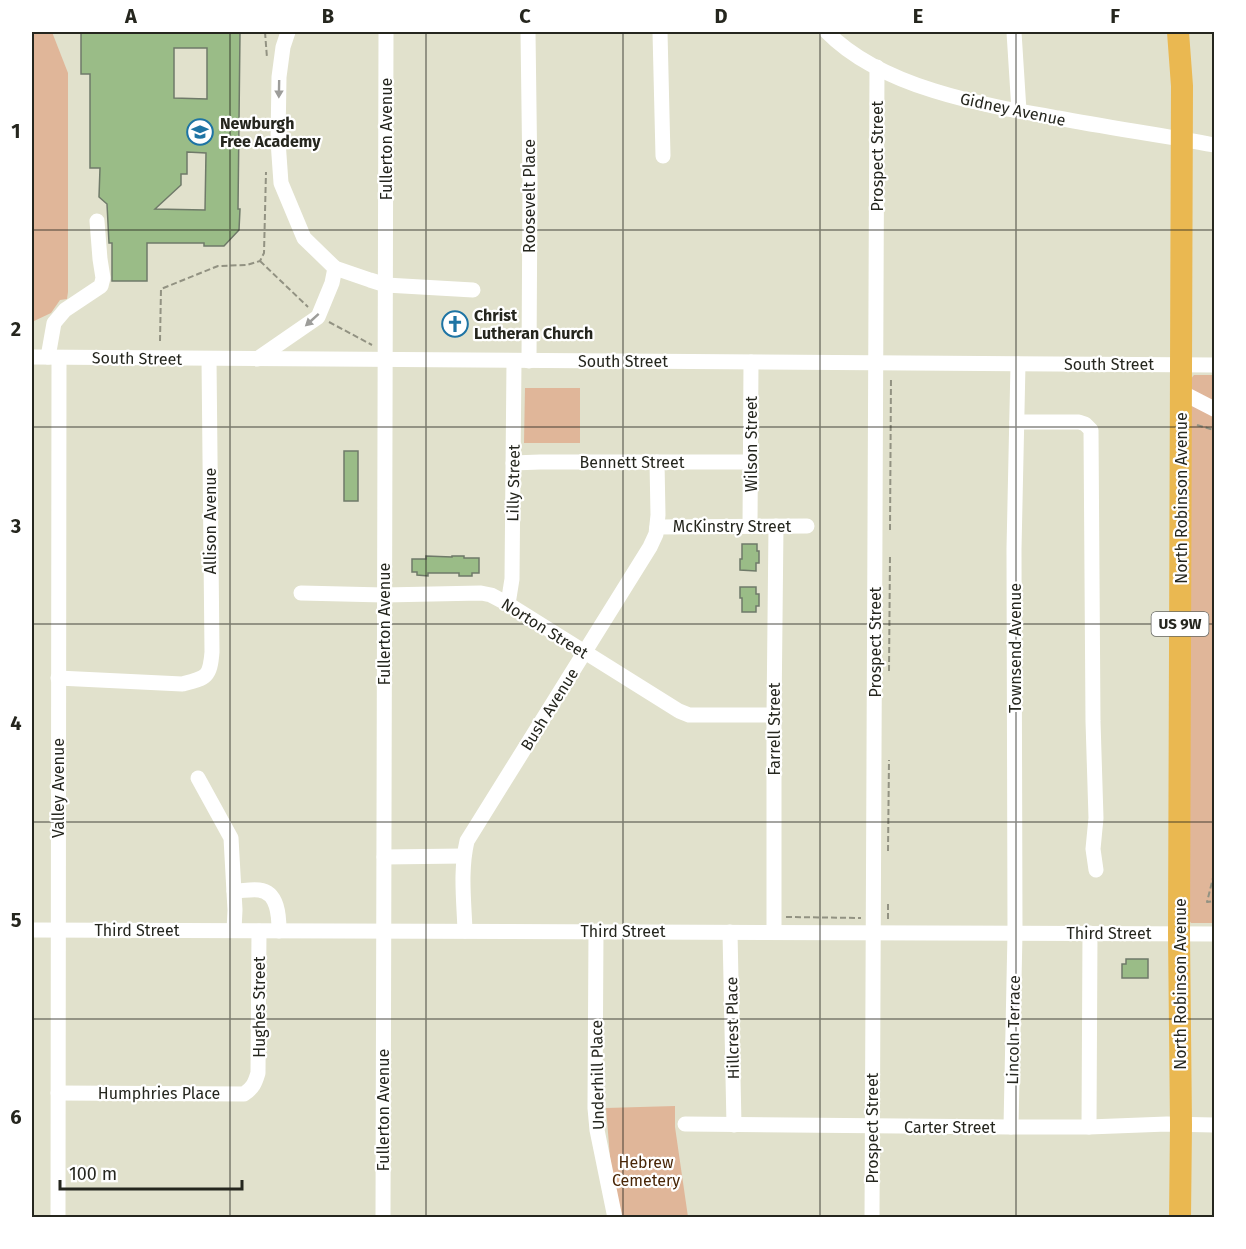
<svg xmlns="http://www.w3.org/2000/svg" width="1246" height="1249" font-family="'Fira Sans',sans-serif">
<style>
.green{fill:#e0b699}
.building{fill:#9abc87;stroke:#6f7a69;stroke-width:1.5;fill-rule:evenodd}
.lines{fill:none;stroke-linecap:round;stroke-linejoin:round}
.path{stroke:#929282;stroke-width:2;stroke-dasharray:6 3;stroke-linecap:butt}
.minor{stroke:#fff;stroke-width:15}
.highway{stroke:#eab851;stroke-width:22}
.oneway{fill:#9d9d9a}
.grid{fill:none;stroke:#25261e;stroke-width:1.5;stroke-opacity:0.55}
.labels{text-anchor:middle;stroke-width:4.5;stroke-linejoin:round;paint-order:stroke}
.shield{fill:#fff;stroke:#666762;stroke-width:1.5}
.shield-label{font-size:15px;font-weight:bold;fill:#25261e}
.street-label{font-size:16px;fill:#25261e;stroke:#fff}
.poi-label{font-size:16px;font-weight:bold;fill:#25261e;stroke:#fff;text-anchor:start}
.park-label{font-size:16px;fill:#492607;stroke:#fff}
.neatline{fill:none;stroke:#25261e;stroke-width:2}
.grid-label{font-size:20px;text-anchor:middle;font-weight:bold;fill:#25261e}
</style>
<rect width="100%" height="100%" fill="#e1e1cc"/>
<g class="green">
<polygon points="32,32 52,32 68,73 68,292 67,299 60,300 51,313 32,322"/>
<polygon points="1194,375 1214,375 1214,923 1191,923 1187,917 1190,380"/>
<polygon points="525,388 580,388 580,443 524,443"/>
<polygon points="675,1106 675,1127 688,1217 618,1217 613,1194 606,1108"/>
</g>
<g class="building">
<path d="M81 32H240L238 209H240L239 230 224 246H204V243H147V281H112V243H109L107 204 99 197 100 168H90V74H81ZM174 48H207V99L174 98ZM187 152 206 153 205 210 155 209 181 185V174H187Z"/>
<rect x="344" y="451" width="14" height="50"/>
<polygon points="742,544 757,544 757,551 759,551 759,563 756,563 756,571 740,570 740,559 742,559"/>
<polygon points="426,556 452,557 452,556 464,556 464,558 479,558 479,573 472,573 472,576 459,576 459,573 428,573 428,576 417,575 417,572 412,572 412,559 426,559"/>
<polygon points="740,587 756,587 756,594 759,594 759,606 756,606 756,612 742,612 742,598 740,598"/>
<polygon points="1126,959 1148,959 1148,978 1122,978 1122,964 1126,964"/>
</g>
<g class="lines">
<g class="path">
<polyline points="265,32 267,58"/>
<polyline points="260,261 308,307"/>
<polyline points="329,322 372,345"/>
<polyline points="160,341 161,289 218,266 247,265 260,261 264,253 266,172"/>
<polyline points="1197,425 1214,430"/>
<polyline points="890,530 891,377"/>
<polyline points="889,671 890,556"/>
<polyline points="888,851 889,760"/>
<polyline points="1214,874 1207,902 1214,901"/>
<polyline points="786,917 861,918"/>
<polyline points="888,919 888,901"/>
</g>
<g class="minor">
<polyline points="288,32 283,47 279,77 278,141 281,183 304,238 335,268 370,280 386,285 473,290"/>
<polyline points="528,32 530,183 529,361"/>
<polyline points="660,32 663,156"/>
<path d="M827 32C882 88 983 105 1058 118 1110 128 1162 135 1214 145"/>
<polyline points="1014,32 1019,111"/>
<polyline points="32,357 1214,365"/>
<polyline points="48,357 54,323 65,310 101,286 103,278 100,259 97,221"/>
<polyline points="257,359 318,317 332,283 335,268"/>
<polyline points="1181,392 1214,409"/>
<polyline points="1017,422 1079,422 1085,424 1091,430 1093,721 1096,818 1093,849 1096,870"/>
<polyline points="513,463 540,462 751,462"/>
<polyline points="750,526 751,362"/>
<polyline points="657,527 807,526"/>
<polyline points="301,593 384,595 481,593 491,595 508,604 679,711 689,715 774,715"/>
<polyline points="508,604 512,579 514,361"/>
<path d="M58 678 182 684C206 678 210 678 212 652L209 359"/>
<polyline points="198,778 231,838 235,910 234,930"/>
<polyline points="384,857 463,856"/>
<path d="M234 891C242 891 251 889 259 890 278 892 279 916 279 931"/>
<polyline points="32,930 1214,934"/>
<path d="M465 931C464 901 460 871 467 841L650 547 656 534 658 515 657 462"/>
<polyline points="596,931 595,1108 597,1130 615,1218"/>
<polyline points="730,932 734,1125"/>
<polyline points="774,932 774,715 776,526"/>
<path d="M58 1093 244 1094C253 1088 255 1083 258 1073L259 931"/>
<polyline points="685,1124 1011,1127 1089,1127 1167,1124 1214,1125"/>
<polyline points="1011,1127 1015,933 1014,549 1018,364"/>
<polyline points="1089,1127 1090,933"/>
<polyline points="58,1218 59,358"/>
<polyline points="383,1218 386,32"/>
<polyline points="872,1218 877,67"/>
</g>
<polyline class="highway" points="1178,32 1182,86 1179,934 1181,1125 1180,1218"/>
</g>
<defs><path id="oneway-solid" d="M-6-.8H1V-3.2L6.5 0L1 3.2V.8H-6Z" transform="scale(1.5)"/></defs>
<g class="oneway">
<use href="#oneway-solid" transform="translate(279 89) rotate(91)"/>
<use href="#oneway-solid" transform="translate(312 320) rotate(138)"/>
</g>
<path class="grid" d="M230 32V1218M426 32V1218M623 32V1218M820 32V1218M1016 32V1218M32 230H1214M32 427H1214M32 624H1214M32 822H1214M32 1019H1214"/>
<defs>
<g id="school-ring" transform="scale(1.35)"><circle r="9.5" fill="#fff" stroke="#1e74a4" stroke-width="1.5"/><path d="M0-5L7-2L0 1L-7-2ZM-4 1L0 2.5L4 1V4Q0 6-4 4Z" fill="#1e74a4"/></g>
<g id="church-ring" transform="scale(1.35)"><circle r="9.5" fill="#fff" stroke="#1e74a4" stroke-width="1.5"/><path d="M-1.2-6h2.4v3.5h3.3v2.4h-3.3V6h-2.4V-.1h-3.3v-2.4h3.3Z" fill="#1e74a4"/></g>
</defs>
<g fill-rule="evenodd">
<use href="#school-ring" x="200" y="132"/>
<use href="#church-ring" x="455" y="324"/>
</g>
<g class="labels">
<rect class="shield" x="1151.5" y="612" width="57" height="24" rx="4.5"/>
<g class="shield-label">
<text x="1180" y="629">US 9W</text>
</g>
<g class="street-label">
<text transform="translate(1013 109) rotate(12)" y="6">Gidney Avenue</text>
<text transform="translate(386 139) rotate(-90)" y="6">Fullerton Avenue</text>
<text transform="translate(877 156) rotate(-90)" y="6">Prospect Street</text>
<text transform="translate(529 196) rotate(-90)" y="6">Roosevelt Place</text>
<text transform="translate(137 358) rotate(1)" y="6">South Street</text>
<text x="623" y="367">South Street</text>
<text x="1109" y="370">South Street</text>
<text transform="translate(751 444) rotate(-90)" y="6">Wilson Street</text>
<text x="632" y="468">Bennett Street</text>
<text transform="translate(513 483) rotate(-89)" y="6">Lilly Street</text>
<text transform="translate(1181 498) rotate(-90)" y="6">North Robinson Avenue</text>
<text transform="translate(210 521) rotate(-90)" y="6">Allison Avenue</text>
<text x="732" y="532">McKinstry Street</text>
<text transform="translate(384 624) rotate(-90)" y="6">Fullerton Avenue</text>
<text transform="translate(545 628) rotate(32)" y="6">Norton Street</text>
<text transform="translate(875 642) rotate(-90)" y="6">Prospect Street</text>
<text transform="translate(1015 648) rotate(-90)" y="6">Townsend Avenue</text>
<text transform="translate(549 709) rotate(-58)" y="6">Bush Avenue</text>
<text transform="translate(774 729) rotate(-90)" y="6">Farrell Street</text>
<text transform="translate(58 788) rotate(-90)" y="6">Valley Avenue</text>
<text x="137" y="936">Third Street</text>
<text x="623" y="937">Third Street</text>
<text x="1109" y="939">Third Street</text>
<text transform="translate(1180 984) rotate(-90)" y="6">North Robinson Avenue</text>
<text transform="translate(259 1007) rotate(-90)" y="6">Hughes Street</text>
<text transform="translate(732 1028) rotate(-91)" y="6">Hillcrest Place</text>
<text transform="translate(1013 1030) rotate(-89)" y="6">Lincoln Terrace</text>
<text transform="translate(597 1075) rotate(-91)" y="6">Underhill Place</text>
<text x="159" y="1099">Humphries Place</text>
<text transform="translate(383 1110) rotate(-90)" y="6">Fullerton Avenue</text>
<text x="950" y="1133">Carter Street</text>
<text transform="translate(872 1128) rotate(-90)" y="6">Prospect Street</text>
</g>
<g class="poi-label">
<text x="220" y="129">Newburgh<tspan x="220" dy="18">Free Academy</tspan></text>
<text x="474" y="321">Christ<tspan x="474" dy="18">Lutheran Church</tspan></text>
</g>
<g class="park-label">
<text x="646" y="1168">Hebrew<tspan x="646" dy="18">Cemetery</tspan></text>
</g>
</g>
<rect width="1246" height="1249" fill="none" stroke="#ffffff" stroke-width="66"/>
<path d="M60 1180v9h182v-9" fill="none" stroke="#25261e" stroke-width="3"/>
<text x="69" y="1180" font-size="18" fill="#25261e" stroke="#ffffff" stroke-width="4.5" paint-order="stroke">100 m</text>
<rect x="33" y="33" width="1180" height="1183" class="neatline"/>
<g class="grid-label">
<text x="131" y="23">A</text>
<text x="328" y="23">B</text>
<text x="525" y="23">C</text>
<text x="721" y="23">D</text>
<text x="918" y="23">E</text>
<text x="1115" y="23">F</text>
<text x="16" y="138">1</text>
<text x="16" y="336">2</text>
<text x="16" y="533">3</text>
<text x="16" y="730">4</text>
<text x="16" y="927">5</text>
<text x="16" y="1124">6</text>
</g>
</svg>
